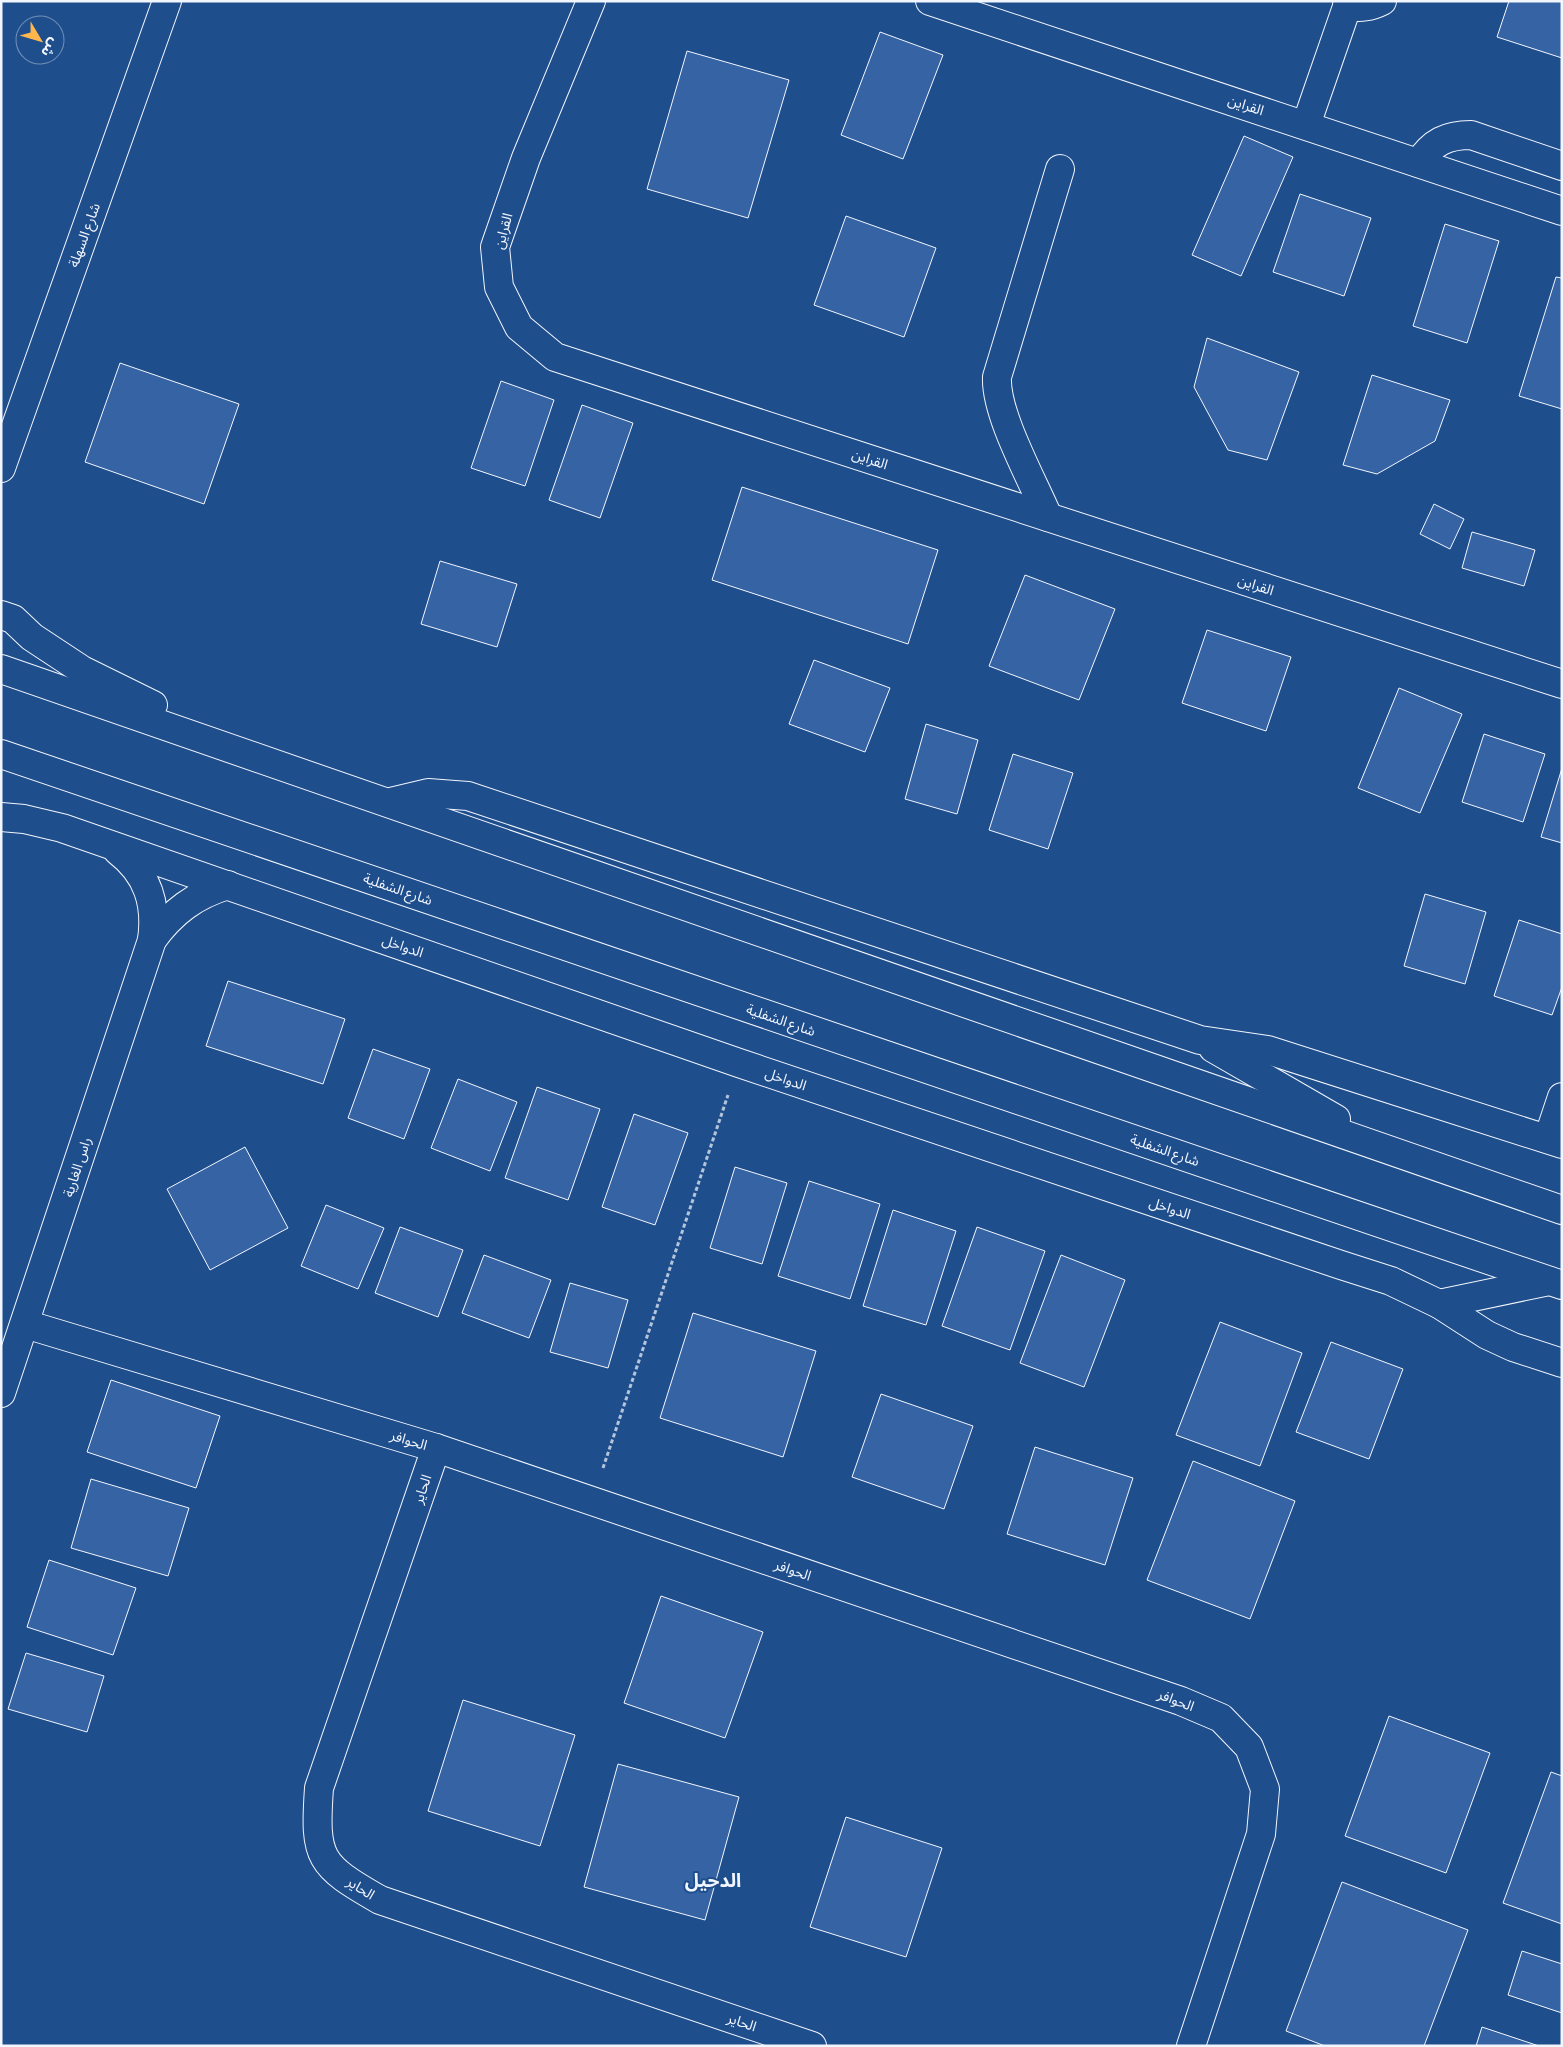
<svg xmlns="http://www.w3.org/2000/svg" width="1563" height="2047" font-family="Commissioner,'Noto Sans Arabic',sans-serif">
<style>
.building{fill:#3563a3;stroke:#f2f6ff}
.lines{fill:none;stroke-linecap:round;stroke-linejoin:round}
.minor-casing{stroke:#f2f6ff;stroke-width:30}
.path{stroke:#b3c4dc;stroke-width:3;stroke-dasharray:4 2.5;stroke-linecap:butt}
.minor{stroke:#1f4e8c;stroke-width:28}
.labels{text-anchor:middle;stroke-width:4;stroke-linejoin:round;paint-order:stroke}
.street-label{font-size:14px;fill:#f2f6ff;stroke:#1f4e8c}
.district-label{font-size:19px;font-weight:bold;fill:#f2f6ff;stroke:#1f4e8c}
</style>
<rect width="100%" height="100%" fill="#1f4e8c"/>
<g class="building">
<polygon points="1509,1 1562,1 1562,58 1497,37"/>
<polygon points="880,32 943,55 903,159 841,135"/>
<polygon points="687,51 789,80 748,218 647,189"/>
<polygon points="1244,136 1293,157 1241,276 1192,255"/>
<polygon points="1300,194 1371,218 1344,296 1273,272"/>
<polygon points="846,216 936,248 904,337 814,305"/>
<polygon points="1445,224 1499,241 1467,343 1413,326"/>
<polygon points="1556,277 1562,278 1562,409 1519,396"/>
<polygon points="1207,338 1299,372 1267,460 1228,450 1194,387"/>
<polygon points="120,363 239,404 204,504 85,462"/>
<polygon points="1372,375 1450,400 1435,441 1377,474 1343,465"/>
<polygon points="501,381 554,400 525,486 471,468"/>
<polygon points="582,405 633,423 600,518 549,500"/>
<polygon points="742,487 938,550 908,644 712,580"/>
<polygon points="1434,504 1464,519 1450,549 1420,534"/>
<polygon points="1472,532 1535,550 1524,586 1462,568"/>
<polygon points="440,561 517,584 497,647 421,624"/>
<polygon points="1025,575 1115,609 1079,700 989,666"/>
<polygon points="1207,630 1291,657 1266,731 1182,703"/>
<polygon points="814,660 890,688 865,752 789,724"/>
<polygon points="1399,688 1462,714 1420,813 1358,788"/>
<polygon points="926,724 978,740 957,814 905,799"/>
<polygon points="1484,734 1545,754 1523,822 1462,802"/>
<polygon points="1013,754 1073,773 1048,849 989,830"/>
<polygon points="1562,768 1562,843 1541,837"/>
<polygon points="1425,894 1486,912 1465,984 1404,966"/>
<polygon points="1519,920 1562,934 1562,987 1552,1015 1494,996"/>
<polygon points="228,981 345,1019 323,1084 206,1046"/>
<polygon points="373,1049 430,1069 404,1139 348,1118"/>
<polygon points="458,1079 517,1102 490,1171 431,1148"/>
<polygon points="537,1087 600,1109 568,1200 505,1178"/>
<polygon points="634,1114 688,1133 655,1225 602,1207"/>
<polygon points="245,1147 288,1228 210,1270 167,1189"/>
<polygon points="735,1167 787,1183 762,1264 710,1248"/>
<polygon points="809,1181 880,1204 850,1299 778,1276"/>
<polygon points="326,1205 384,1228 358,1289 301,1266"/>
<polygon points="893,1210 956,1231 926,1325 863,1306"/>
<polygon points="400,1227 463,1250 438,1317 375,1293"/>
<polygon points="977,1227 1045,1251 1010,1350 942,1326"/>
<polygon points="484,1255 551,1280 529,1338 462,1313"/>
<polygon points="1061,1255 1125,1280 1084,1387 1020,1363"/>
<polygon points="570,1283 628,1300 608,1368 550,1352"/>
<polygon points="693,1313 816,1351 783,1457 660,1418"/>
<polygon points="1220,1322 1302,1353 1260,1466 1176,1435"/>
<polygon points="1331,1342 1403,1369 1369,1459 1296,1432"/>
<polygon points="111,1380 220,1416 196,1488 87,1452"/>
<polygon points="881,1394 973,1426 944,1509 852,1477"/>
<polygon points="1035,1447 1133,1478 1105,1565 1007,1534"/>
<polygon points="1193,1461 1295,1501 1250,1619 1147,1580"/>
<polygon points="91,1479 189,1508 168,1576 71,1548"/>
<polygon points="49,1560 136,1588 113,1655 27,1627"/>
<polygon points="661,1596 763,1632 725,1738 624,1703"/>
<polygon points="26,1653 104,1676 87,1732 8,1709"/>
<polygon points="463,1700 575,1735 540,1846 428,1811"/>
<polygon points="1389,1716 1490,1753 1446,1873 1345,1836"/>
<polygon points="618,1764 739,1797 705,1920 584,1887"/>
<polygon points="1551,1772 1562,1776 1562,1924 1503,1903"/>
<polygon points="846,1817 942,1848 906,1957 810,1927"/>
<polygon points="1342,1882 1468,1930 1424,2046 1325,2046 1286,2031"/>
<polygon points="1522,1951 1562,1964 1562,2013 1508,1995"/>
<polygon points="1482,2027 1539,2046 1476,2046"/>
</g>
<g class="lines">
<g class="minor-casing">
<g id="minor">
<polyline points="591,1 526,158 495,247 499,287 519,327 555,357 1562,684"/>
<polyline points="930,1 1562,211"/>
<path d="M1347 6C1361 8 1370 7 1382 1"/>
<polyline points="1306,125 1349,1"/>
<path d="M1419 163C1432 142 1447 135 1471 135L1562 166"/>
<polyline points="1,468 167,1"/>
<path d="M1048 517C1033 481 995 414 997 377L1060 169"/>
<polyline points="1,615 13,619 32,637 82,670 153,705"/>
<polyline points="1,669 1562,1210"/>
<polyline points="1,754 1562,1285"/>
<polyline points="390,802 428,793 468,796 1200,1040 1268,1050 1562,1144"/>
<polyline points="1,817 24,819 62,828 739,1063 1341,1265 1391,1281 1439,1304 1487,1335 1513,1347 1562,1363"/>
<path d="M152 940C172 912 195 895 228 885"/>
<polyline points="1213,1048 1336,1119"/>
<polyline points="1548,1139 1562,1097"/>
<polyline points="1439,1304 1549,1281"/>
<polyline points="25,1324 436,1448 1181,1701 1221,1718 1249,1747 1265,1789 1261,1834 1191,2046"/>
<path d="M1 1393 152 940C157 904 148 874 118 851"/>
<path d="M436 1448 319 1788C314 1859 319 1865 380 1900L812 2046"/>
</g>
</g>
<polyline class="path" points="603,1468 728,1095"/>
<use href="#minor" class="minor"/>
</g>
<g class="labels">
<g class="street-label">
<text transform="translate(1246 105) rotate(18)" y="5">القراين</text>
<text transform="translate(503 231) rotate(-75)" y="5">القراين</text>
<text transform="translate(84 235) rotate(-70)" y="5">شارع السهلة</text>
<text transform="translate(870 459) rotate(18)" y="5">القراين</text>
<text transform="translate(1256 585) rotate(18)" y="5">القراين</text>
<text transform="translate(398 889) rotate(19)" y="5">شارع الشفلية</text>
<text transform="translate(403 946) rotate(19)" y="5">الدواخل</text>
<text transform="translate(781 1020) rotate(19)" y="5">شارع الشفلية</text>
<text transform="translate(786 1079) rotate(19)" y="5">الدواخل</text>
<text transform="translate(1165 1150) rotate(19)" y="5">شارع الشفلية</text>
<text transform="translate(77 1167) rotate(-72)" y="5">راس الغارية</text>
<text transform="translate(1170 1208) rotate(18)" y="5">الدواخل</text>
<text transform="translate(409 1440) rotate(17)" y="5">الحوافر</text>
<text transform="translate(422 1489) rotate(-71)" y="5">الحاير</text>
<text transform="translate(793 1570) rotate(19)" y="5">الحوافر</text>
<text transform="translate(1176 1700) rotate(21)" y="5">الحوافر</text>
<text transform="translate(361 1888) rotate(32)" y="5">الحاير</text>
<text transform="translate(742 2022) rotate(19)" y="5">الحاير</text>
</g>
<g class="district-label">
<text x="713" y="1887">الدحيل</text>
</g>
</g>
<rect width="1563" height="2047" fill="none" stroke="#f2f6ff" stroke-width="5"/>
<g transform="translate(40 40) rotate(128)"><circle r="24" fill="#1f4e8c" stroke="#7391ba"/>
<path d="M0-4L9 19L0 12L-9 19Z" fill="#ffb74d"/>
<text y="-8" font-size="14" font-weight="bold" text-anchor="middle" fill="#f2f6ff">ش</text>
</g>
</svg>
